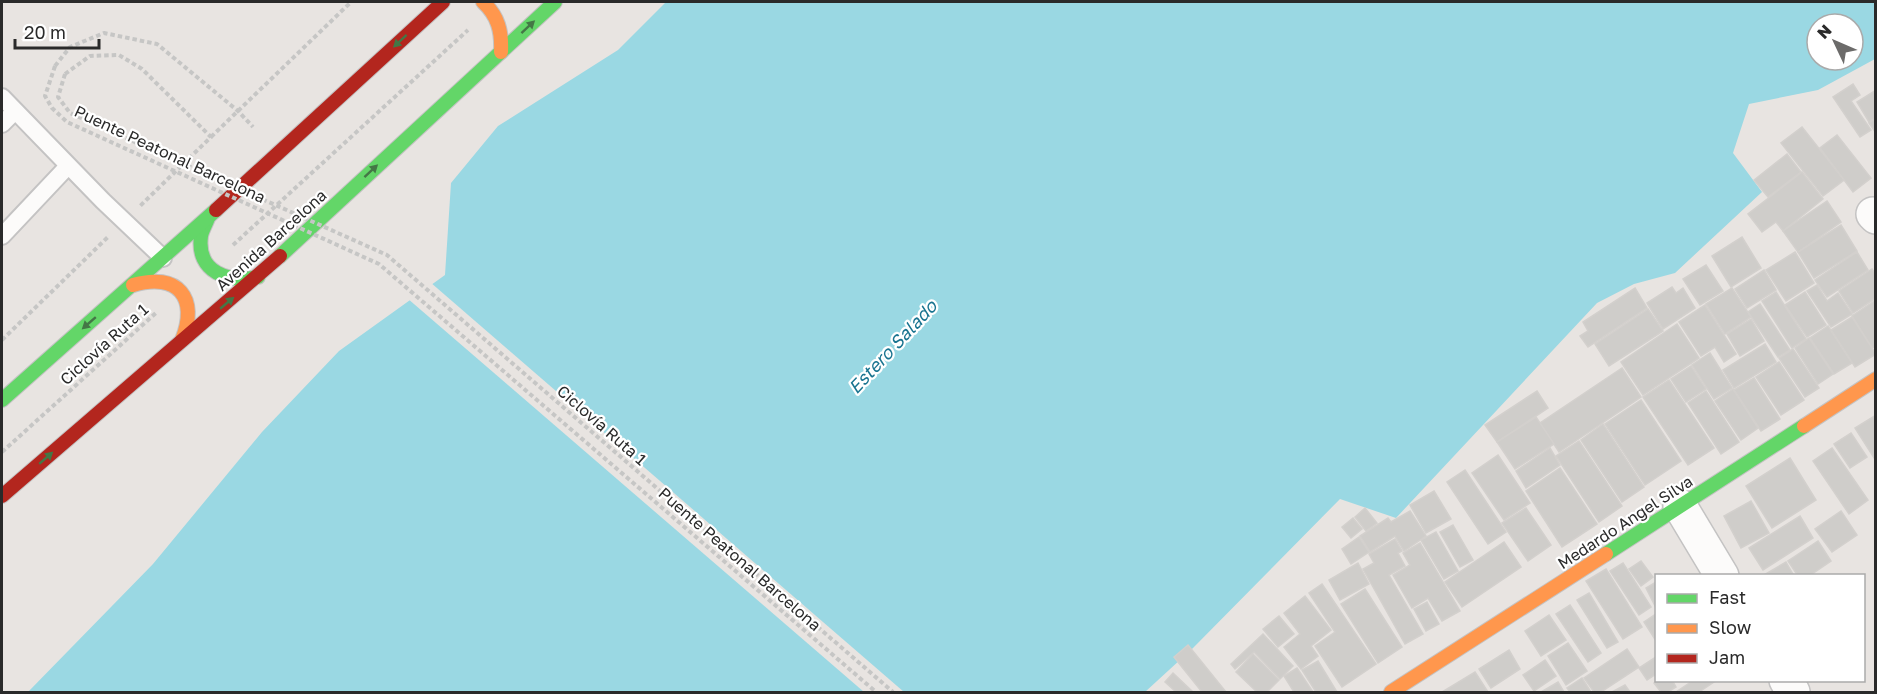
<svg xmlns="http://www.w3.org/2000/svg" width="1877" height="694" font-family="'Golos Text',sans-serif">
<style>
.water{fill:#9ad8e3;fill-rule:evenodd}
.pier{fill:#e8e4e1}
.building{fill:#cfcdca;stroke:#d3d0cd;stroke-width:1.5}
.lines{fill:none;stroke-linecap:round;stroke-linejoin:round}
.lane-casing{stroke:#c4c3c3;stroke-width:20}
.street-casing{stroke:#c4c3c3;stroke-width:36}
.fast-casing{stroke:#c4c3c3;stroke-width:16}
.slow-casing{stroke:#c4c3c3;stroke-width:16}
.jam-casing{stroke:#c4c3c3;stroke-width:16}
.path{stroke:#c6c6c5;stroke-width:4;stroke-dasharray:4.5 3;stroke-linecap:butt}
.lane{stroke:#fcfbfa;stroke-width:16}
.street{stroke:#fcfbfa;stroke-width:33}
.fast{stroke:#63d668;stroke-width:14}
.slow{stroke:#ff974d;stroke-width:14}
.jam{stroke:#b3261e;stroke-width:14}
.path-bridge{stroke:#c6c6c5;stroke-width:4;stroke-dasharray:4.5 3;stroke-linecap:butt}
.oneway{fill:#447746}
.labels{text-anchor:middle;stroke-width:4.5;stroke-linejoin:round;paint-order:stroke}
.street-label{font-size:16px;fill:#2a2a2a;stroke:#fff}
.water-label{font-size:18px;font-style:italic;fill:#197490;stroke:#fff}
</style>
<rect width="100%" height="100%" fill="#e8e4e1"/>
<path class="water" d="M666 2H1875V59L1818 90 1749 104 1733 153 1762 192 1675 273 1634 284 1597 303 1396 518 1340 499 1193 648 1145 692H28L153 564 262 432 339 351 445 275 451 183 498 126 618 50ZM1817 24H1853V60H1817Z"/>
<polygon class="pier" points="430,282 904,692 864,692 407,298"/>
<g class="building">
<polygon points="1853,84 1860,95 1851,101 1871,130 1860,137 1833,97"/>
<polygon points="1876,90 1876,118 1869,122 1857,102"/>
<polygon points="1876,118 1876,133 1869,123"/>
<polygon points="1802,127 1844,180 1823,196 1781,143"/>
<polygon points="1837,135 1871,178 1853,192 1820,148"/>
<polygon points="1787,154 1801,172 1768,197 1754,180"/>
<polygon points="1802,172 1823,199 1783,231 1776,222 1762,232 1748,214"/>
<polygon points="1827,201 1841,222 1798,252 1783,231"/>
<polygon points="1841,225 1857,251 1814,278 1798,252"/>
<polygon points="1742,237 1761,268 1731,287 1712,256"/>
<polygon points="1795,252 1814,283 1786,301 1766,270"/>
<polygon points="1857,252 1868,270 1827,297 1815,280"/>
<polygon points="1706,265 1723,291 1700,305 1683,279"/>
<polygon points="1872,269 1876,275 1876,298 1853,313 1839,291"/>
<polygon points="1764,270 1776,290 1747,308 1735,289"/>
<polygon points="1817,285 1827,301 1838,293 1852,314 1831,327 1807,291"/>
<polygon points="1672,287 1676,293 1683,288 1695,308 1663,329 1647,303"/>
<polygon points="1635,288 1647,308 1588,347 1580,336 1588,331 1583,322"/>
<polygon points="1732,288 1751,317 1725,334 1706,304"/>
<polygon points="1776,292 1806,339 1792,348 1762,301"/>
<polygon points="1805,292 1826,325 1807,337 1785,305"/>
<polygon points="1876,300 1876,346 1872,348 1852,316"/>
<polygon points="1760,304 1790,350 1778,357 1748,312"/>
<polygon points="1705,305 1736,354 1724,362 1715,347 1701,356 1679,322"/>
<polygon points="1648,309 1663,331 1609,366 1595,344"/>
<polygon points="1852,317 1876,354 1855,367 1831,330"/>
<polygon points="1751,319 1764,341 1740,356 1727,334"/>
<polygon points="1677,324 1699,358 1643,395 1621,362"/>
<polygon points="1828,326 1852,363 1834,374 1810,338"/>
<polygon points="1809,338 1833,374 1818,384 1795,348"/>
<polygon points="1765,344 1776,362 1734,388 1723,370"/>
<polygon points="1793,349 1819,388 1805,397 1779,358"/>
<polygon points="1710,353 1732,388 1714,399 1692,365"/>
<polygon points="1779,362 1804,400 1781,415 1756,377"/>
<polygon points="1691,366 1706,389 1686,402 1671,379"/>
<polygon points="1622,368 1641,397 1559,452 1540,423"/>
<polygon points="1754,378 1780,419 1761,431 1734,390"/>
<polygon points="1669,380 1714,448 1688,465 1643,397"/>
<polygon points="1733,389 1758,428 1741,440 1715,401"/>
<polygon points="1537,391 1548,408 1497,442 1485,425"/>
<polygon points="1706,391 1739,442 1721,454 1688,403"/>
<polygon points="1641,400 1681,461 1645,485 1605,424"/>
<polygon points="1876,415 1876,461 1855,428"/>
<polygon points="1536,417 1554,444 1515,469 1497,442"/>
<polygon points="1603,424 1644,487 1622,502 1581,440"/>
<polygon points="1851,433 1867,457 1850,468 1834,444"/>
<polygon points="1579,441 1622,506 1599,522 1556,456"/>
<polygon points="1550,448 1560,465 1526,488 1516,471"/>
<polygon points="1832,448 1868,500 1849,514 1813,461"/>
<polygon points="1498,455 1530,503 1504,520 1472,473"/>
<polygon points="1790,458 1816,500 1772,528 1746,486"/>
<polygon points="1560,468 1597,524 1562,547 1526,491"/>
<polygon points="1465,470 1506,532 1488,544 1447,482"/>
<polygon points="1434,491 1451,519 1426,533 1410,505"/>
<polygon points="1751,501 1769,533 1741,548 1724,516"/>
<polygon points="1365,508 1377,523 1366,531 1355,517"/>
<polygon points="1526,508 1551,545 1528,561 1502,523"/>
<polygon points="1410,511 1426,536 1404,551 1395,536 1370,552 1360,536 1388,518 1391,522"/>
<polygon points="1841,511 1857,535 1832,552 1815,529"/>
<polygon points="1800,516 1813,538 1763,570 1749,548"/>
<polygon points="1353,518 1362,529 1351,538 1342,527"/>
<polygon points="1453,525 1473,560 1460,567 1440,532"/>
<polygon points="1436,532 1458,571 1444,579 1421,540"/>
<polygon points="1359,537 1369,552 1351,564 1342,549"/>
<polygon points="1395,539 1402,551 1398,553 1405,566 1389,575 1423,634 1405,644 1363,569 1374,563 1369,554"/>
<polygon points="1818,541 1831,561 1809,576 1798,576 1788,561"/>
<polygon points="1504,542 1521,567 1462,607 1445,582"/>
<polygon points="1420,543 1460,611 1442,621 1428,598 1412,608 1393,575 1410,565 1403,553"/>
<polygon points="1641,561 1653,577 1641,586 1629,569"/>
<polygon points="1786,562 1794,576 1765,576 1764,575"/>
<polygon points="1358,563 1369,584 1340,600 1329,580"/>
<polygon points="1623,563 1651,607 1639,615 1610,571"/>
<polygon points="1606,569 1642,627 1623,639 1586,581"/>
<polygon points="1656,582 1656,608 1646,588"/>
<polygon points="1322,584 1376,664 1342,687 1315,646 1335,632 1309,593"/>
<polygon points="1365,589 1402,647 1378,663 1341,604"/>
<polygon points="1589,593 1618,642 1607,648 1577,600"/>
<polygon points="1305,596 1331,630 1311,646 1318,656 1301,669 1284,647 1300,634 1284,613"/>
<polygon points="1427,602 1439,624 1426,631 1414,609"/>
<polygon points="1570,605 1601,653 1588,662 1556,614"/>
<polygon points="1656,614 1656,641 1644,622"/>
<polygon points="1549,615 1566,640 1541,656 1525,631"/>
<polygon points="1279,616 1294,634 1278,647 1263,629"/>
<polygon points="1263,634 1293,666 1280,679 1254,652 1235,669 1231,664"/>
<polygon points="1568,643 1587,671 1566,685 1548,656"/>
<polygon points="1188,645 1226,692 1202,692 1174,657"/>
<polygon points="1627,649 1639,667 1601,692 1594,692 1584,678"/>
<polygon points="1509,650 1520,669 1491,688 1479,669"/>
<polygon points="1253,654 1279,680 1267,692 1257,692 1236,672"/>
<polygon points="1656,657 1656,674 1647,680 1639,668"/>
<polygon points="1545,660 1556,676 1534,691 1523,675"/>
<polygon points="1318,661 1337,692 1316,692 1302,670"/>
<polygon points="1297,668 1313,692 1294,692 1284,676"/>
<polygon points="1475,672 1488,692 1442,692"/>
<polygon points="1173,673 1193,692 1176,692 1165,682"/>
<polygon points="1582,678 1591,692 1570,692 1567,688"/>
<polygon points="1657,680 1672,680 1676,687 1668,692 1661,692 1654,683"/>
<polygon points="1694,680 1717,680 1699,692 1676,692"/>
<polygon points="1558,682 1564,692 1541,692"/>
<polygon points="1625,685 1630,692 1612,692"/>
</g>
<g class="lines">
<g class="lane-casing">
<g id="lane">
<polyline points="2,97 103,201 163,258"/>
<polyline points="2,124 15,111"/>
<polyline points="2,236 68,166"/>
</g>
</g>
<g class="street-casing">
<g id="street">
<polyline points="1873,214 1876,217"/>
<polyline points="1680,506 1722,576"/>
<polyline points="1786,680 1793,692"/>
</g>
</g>
<g class="fast-casing">
<g id="fast">
<path d="M208 218C206 224 202 230 201 236 196 273 229 283 258 277"/>
<polyline points="280,256 555,2"/>
<polyline points="2,400 216,210"/>
<polyline points="1606,554 1804,426"/>
</g>
</g>
<g class="slow-casing">
<g id="slow">
<path d="M483 2C498 16 502 31 501 52"/>
<path d="M133 285C178 272 199 298 182 340"/>
<polyline points="1804,426 1876,379"/>
<polyline points="1391,692 1606,554"/>
</g>
</g>
<g class="jam-casing">
<g id="jam">
<polyline points="216,210 443,2"/>
<polyline points="2,496 280,256"/>
</g>
</g>
<g class="path">
<polyline points="55,66 70,47 104,33 157,44 238,111 253,127"/>
<polyline points="65,74 90,56 119,55 142,69 211,137 140,206"/>
<polyline points="211,137 351,2"/>
<polyline points="233,245 468,30"/>
<polyline points="2,340 109,236"/>
<polyline points="2,452 157,312"/>
</g>
<use href="#lane" class="lane"/>
<use href="#street" class="street"/>
<use href="#fast" class="fast"/>
<use href="#slow" class="slow"/>
<use href="#jam" class="jam"/>
<g class="path-bridge">
<polyline points="55,66 45,96 52,108 67,122 379,264 876,692"/>
<polyline points="65,74 58,97 70,113 387,255 893,692"/>
</g>
</g>
<defs><path id="oneway-solid" d="M-6-.8H1V-3.2L6.5 0L1 3.2V.8H-6Z" transform="scale(1.5)"/></defs>
<g class="oneway">
<use href="#oneway-solid" transform="translate(528 27) rotate(-43)"/>
<use href="#oneway-solid" transform="translate(400 41) rotate(137)"/>
<use href="#oneway-solid" transform="translate(371 171) rotate(-43)"/>
<use href="#oneway-solid" transform="translate(227 303) rotate(-40)"/>
<use href="#oneway-solid" transform="translate(89 323) rotate(139)"/>
<use href="#oneway-solid" transform="translate(46 458) rotate(-41)"/>
</g>
<g class="labels">
<g class="street-label">
<text transform="translate(170 154) rotate(25)" y="6">Puente Peatonal Barcelona</text>
<text transform="translate(271 240) rotate(-42)" y="6">Avenida Barcelona</text>
<text transform="translate(104 344) rotate(-42)" y="6">Ciclovía Ruta 1</text>
<text transform="translate(602 425) rotate(41)" y="6">Ciclovía Ruta 1</text>
<text transform="translate(1625 522) rotate(-33)" y="6">Medardo Angel Silva</text>
<text transform="translate(740 559) rotate(41)" y="6">Puente Peatonal Barcelona</text>
</g>
<g class="water-label">
<text transform="translate(893 347) rotate(-47)" y="6">Estero Salado</text>
</g>
</g>
<rect width="1877" height="694" fill="none" stroke="#2a2a2a" stroke-width="6"/>
<rect x="1655" y="574" width="210" height="108" fill="#ffffff" stroke="#aaaaaa" stroke-width="1.5"/>
<rect x="1667" y="594" width="30" height="9" fill="#63d668" stroke="#aaaaaa" stroke-width="1.5"/>
<text x="1709" y="604" font-size="18" fill="#2a2a2a">Fast</text>
<rect x="1667" y="624" width="30" height="9" fill="#ff974d" stroke="#aaaaaa" stroke-width="1.5"/>
<text x="1709" y="634" font-size="18" fill="#2a2a2a">Slow</text>
<rect x="1667" y="654" width="30" height="9" fill="#b3261e" stroke="#aaaaaa" stroke-width="1.5"/>
<text x="1709" y="664" font-size="18" fill="#2a2a2a">Jam</text>
<g transform="translate(1835 42) rotate(314)"><circle r="28" fill="#ffffff" stroke="#aaaaaa" stroke-width="1.5"/>
<path d="M0-4.5L10 22L0 15L-10 22Z" fill="#6c6b6a"/>
<text y="-9" font-size="16" font-weight="bold" text-anchor="middle" fill="#2a2a2a">N</text>
</g>
<path d="M15 39v9h84v-9" fill="none" stroke="#2a2a2a" stroke-width="3"/>
<text x="24" y="39" font-size="18" fill="#2a2a2a" stroke="#ffffff" stroke-width="4.5" paint-order="stroke">20 m</text>
</svg>
